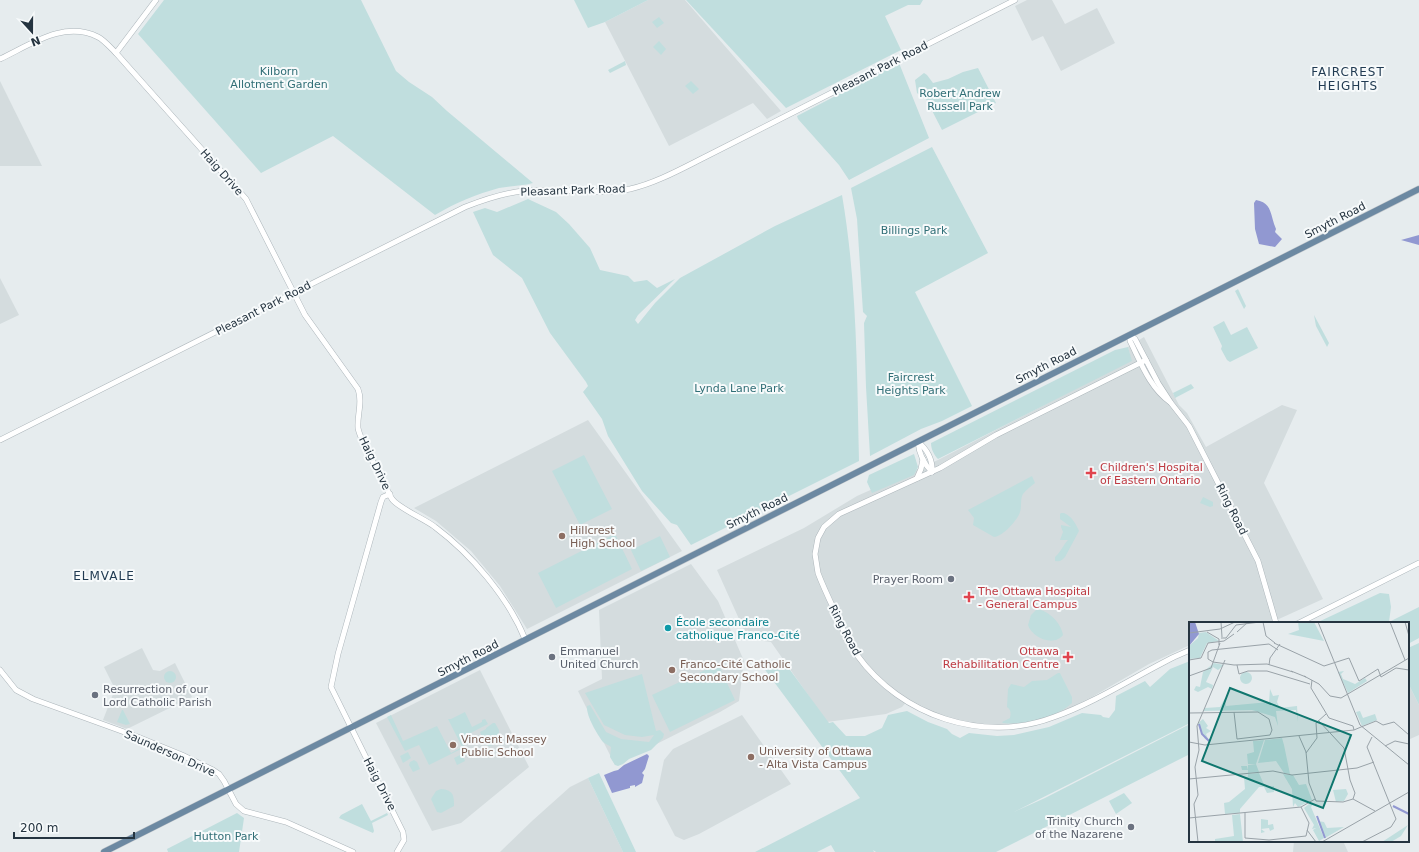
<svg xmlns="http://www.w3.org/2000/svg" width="1419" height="852" font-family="'DejaVu Sans',sans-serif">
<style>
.built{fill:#d4dcde}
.green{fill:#c0dede}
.water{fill:#9198d1}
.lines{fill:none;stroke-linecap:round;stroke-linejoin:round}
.minor-casing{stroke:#acb5ba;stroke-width:6}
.major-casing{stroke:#c2c6ca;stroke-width:7}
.minor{stroke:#fff;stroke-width:5}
.major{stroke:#6c89a2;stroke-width:6}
.health-dot{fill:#e0444e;stroke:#f7fafb;stroke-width:1.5}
.education-dot{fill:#8d6e63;stroke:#f7fafb;stroke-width:1.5}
.worship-dot{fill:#6b7280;stroke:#f7fafb;stroke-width:1.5}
.culture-dot{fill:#0f9aa8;stroke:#f7fafb;stroke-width:1.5}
.labels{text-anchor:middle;stroke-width:4;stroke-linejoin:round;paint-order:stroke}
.street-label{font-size:11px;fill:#253440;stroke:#f7fafb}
.park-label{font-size:11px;fill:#306e76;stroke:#f7fafb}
.health-label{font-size:11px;fill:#be3a42;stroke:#f7fafb;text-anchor:start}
.education-label{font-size:11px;fill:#785e54;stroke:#f7fafb;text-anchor:start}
.worship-label{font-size:11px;fill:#5b616d;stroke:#f7fafb;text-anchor:end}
.culture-label{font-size:11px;fill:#0d838f;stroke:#f7fafb;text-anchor:start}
.neighbourhood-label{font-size:12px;letter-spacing:1px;fill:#213b52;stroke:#f7fafb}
.inset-river{fill:none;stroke:#9198d1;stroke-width:2}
.inset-road{fill:none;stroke:#99a2a8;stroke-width:1}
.view{fill:#0f766e;fill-opacity:0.15;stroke:#0f766e;stroke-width:2}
.inset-edge{fill:none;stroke:#253440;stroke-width:2}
</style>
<rect width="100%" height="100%" fill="#e6ecee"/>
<g class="built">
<polygon points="648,0 685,0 781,111 767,119 753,103 669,146 605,22"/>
<polygon points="1027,0 1052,0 1065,24 1097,8 1115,43 1061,71 1043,36 1032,41 1015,6"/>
<polygon points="0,81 42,166 0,166"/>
<polygon points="0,278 19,315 0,324"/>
<polygon points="1144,337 1179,405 1187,413 1206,447 1282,405 1297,410 1264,483 1323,599 1270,623 1190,623 1190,645 1149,664 1092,697 1068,709 1031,721 999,725 969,723 940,716 909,699 902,707 886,714 827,722 771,642 748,639 717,570 804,528 857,496 938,460 1131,360 1128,347"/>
<polygon points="588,420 682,551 527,629 500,586 471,551 436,521 414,508"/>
<polygon points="691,564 718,601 744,661 739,701 720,712 615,765 578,691 602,679 599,610"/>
<polygon points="142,648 153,670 160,671 175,663 192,697 127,729 103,720 115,689 104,667"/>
<polygon points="480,670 529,767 461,823 432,831 376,723"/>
<polygon points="1408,683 1419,705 1419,735 1410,739 1408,739"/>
<polygon points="742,715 791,784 699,834 684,840 675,836 656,799 664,760 673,749"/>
<polygon points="588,778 623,852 500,852 532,821 570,787"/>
<polygon points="1294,841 1313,843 1343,841 1348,852 1293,852"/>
</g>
<g class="green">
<path d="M164 0H361L396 71 409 82 432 97 447 111 533 183C522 186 510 186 499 188 477 194 455 203 435 215L333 136 261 173 138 34Z"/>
<polygon points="574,0 648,0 605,22 588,28"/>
<polygon points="686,0 923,0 920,5 908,5 885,16 901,50 786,108"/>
<polygon points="659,17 664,23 657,28 652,22"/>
<polygon points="659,41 666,49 661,55 653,47"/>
<polygon points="625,61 626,65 610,73 608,70"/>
<polygon points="899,63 929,138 849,180 839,165 798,119 797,116"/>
<polygon points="978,68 996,103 942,130 925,97 923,98 917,93 915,80 924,73 927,75 933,83 948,79 963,72"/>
<polygon points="691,81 699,89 693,94 685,86"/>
<polygon points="932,147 988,253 915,292 972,406 942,421 921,429 870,456 866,387 864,323 867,316 863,312 857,219 851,188"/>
<path d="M842 195C857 282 857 372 859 461L691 545 677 525 671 523 642 491 608 436 602 419 583 392 588 386 586 382 550 333 522 278 493 255 473 212 485 208 497 212 528 199 556 212 569 224 590 248 600 270 628 276 634 282 647 280 657 288 675 279 638 315 635 320 638 324 655 303 680 278 775 226Z"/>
<polygon points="1238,289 1246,306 1244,309 1235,291"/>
<polygon points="1314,315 1329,343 1327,347 1316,326"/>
<polygon points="1224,321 1231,335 1247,327 1258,348 1230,362 1227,360 1221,349 1222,346 1213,327"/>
<path d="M1128 347 1132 361 938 459C934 455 931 449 931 443L1115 350Z"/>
<polygon points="1191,384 1194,388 1175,398 1173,393"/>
<polygon points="914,454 918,467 914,475 872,493 867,482 869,475"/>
<polygon points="584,455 612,509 580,525 552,471"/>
<path d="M1032 476 1035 483C1031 486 1026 490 1023 494 1020 499 1022 506 1020 512 1018 520 1002 537 994 537L973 525 974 518 968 510Z"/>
<polygon points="1203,497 1213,502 1213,506 1210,507 1200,503"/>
<path d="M1061 513H1064C1072 517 1075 522 1079 531L1065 557C1061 561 1060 562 1055 561V557C1061 552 1063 545 1068 540H1060L1063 532 1061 527V525L1071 527 1060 519V514Z"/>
<polygon points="615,534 632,569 556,608 538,573"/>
<polygon points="660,536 670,557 641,571 631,550"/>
<polygon points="1380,593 1389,594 1391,607 1389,622 1419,607 1419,638 1408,644 1408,623 1316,623"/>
<path d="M1037 609C1049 611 1061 623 1063 635 1054 647 1032 638 1028 625L1031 615Z"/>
<polygon points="1419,643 1419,705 1408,683 1408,648"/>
<polygon points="782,659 829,723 833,722 846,736 865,736 882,728 888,715 907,711 928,722 947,729 952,734 960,738 969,733 997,736 1014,735 1049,727 1082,713 1101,715 1103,717 1109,718 1115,710 1116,696 1145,681 1150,687 1170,669 1190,661 1190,723 1014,812 1045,798 1190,724 1190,754 996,852 876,852 873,850 874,852 835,852 831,845 817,852 755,852 860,798 763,667"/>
<polygon points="718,664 735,700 670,732 652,695"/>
<circle cx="170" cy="677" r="6"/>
<path d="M1058 673H1060L1072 697V703C1058 717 1023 726 1003 723L1002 722 1010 718C1011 713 1011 710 1007 707L1008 689 1011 684 1024 687 1032 681 1047 680Z"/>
<path d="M642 674 656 731 660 730 664 734 663 738 651 750 629 759 623 764 618 766 615 765 610 757 611 747C609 745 605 744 603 742 597 734 586 716 587 706L590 705 606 732 621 739 649 742 654 735 642 737 625 735 604 725 585 693Z"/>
<polygon points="122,710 123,710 130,724 126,725 117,722"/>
<polygon points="465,712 472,727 482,722 482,720 485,719 488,724 461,738 464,745 463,748 429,765 419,745 405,751 387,717 391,715 403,741 437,726 451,753 462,747 448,719 451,719"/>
<polygon points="493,723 495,723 499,730 499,741 494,745 489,746 485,744 480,732 486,729 486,728"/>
<polygon points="408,752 411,758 403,763 400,756"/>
<polygon points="462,754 465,761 457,765 454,758"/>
<polygon points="414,760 417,762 420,769 413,772 409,765 410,762"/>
<polygon points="599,773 636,852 623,852 588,778"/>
<path d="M441 789C453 790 454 795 454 806L441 813 437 812 431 799 436 791Z"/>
<polygon points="1124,793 1132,803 1116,814 1109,801"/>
<polygon points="362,804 371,821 387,813 388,815 372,823 374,831 373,833 339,818 341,815"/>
<polygon points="237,813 244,818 239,852 168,852 167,849"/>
</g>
<g class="water">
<path d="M1256 200C1273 203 1270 216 1276 229L1275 232 1282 239 1275 247 1259 244 1255 229 1254 203Z"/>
<polygon points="1419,235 1419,245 1401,240"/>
<polygon points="647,754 649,756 645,769 642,773 644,775 642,783 635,787 635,785 630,786 630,788 612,793 604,775 614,771 618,770 624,765"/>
</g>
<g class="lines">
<g class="minor-casing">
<g id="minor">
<polyline points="116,53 156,0"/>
<path d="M0 59C30 45 64 20 98 37 104 40 111 48 116 53L246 199 305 315 358 389C363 402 357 414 358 428 360 440 375 465 381 477 385 484 388 493 392 499 398 508 425 519 435 527 471 554 508 597 525 639"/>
<polyline points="1130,335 1135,339 1158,383 1171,403 1189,426 1258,561 1276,623"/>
<path d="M1130 335V341C1141 363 1150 388 1170 402"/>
<path d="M1146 360 996 435 940 468 839 514 824 527 818 538 815 554 818 573C824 589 832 605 839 620 844 632 850 645 857 655 901 716 983 744 1054 717 1096 702 1134 677 1174 657L1190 650"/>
<path d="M0 440 465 207C483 200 503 193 523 191 558 187 594 196 630 189 656 183 681 169 705 157L1015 0"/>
<path d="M918 442C927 449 933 460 932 472"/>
<path d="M918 442C919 453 924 464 932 472"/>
<polyline points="917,478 921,469 923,459"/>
<polyline points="390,494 383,497 381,502 338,654 331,687 403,832 404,840 397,852"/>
<polyline points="1299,623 1419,563"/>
<polyline points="0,670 16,690 33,699 138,737 182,755 213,770 219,774 224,781 236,804 244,811 286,822 353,852"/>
</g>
</g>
<g class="major-casing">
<polyline id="major" points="104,852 1419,189"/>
</g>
<use href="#minor" class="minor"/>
<use href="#major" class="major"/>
</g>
<g class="health-dot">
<path d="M1089 467h4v4h4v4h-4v4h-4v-4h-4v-4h4z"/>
<path d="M967 591h4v4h4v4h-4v4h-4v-4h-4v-4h4z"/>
<path d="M1066 651h4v4h4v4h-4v4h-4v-4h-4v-4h4z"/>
</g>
<g class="education-dot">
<circle cx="562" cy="536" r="4"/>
<circle cx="672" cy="670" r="4"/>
<circle cx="453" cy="745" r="4"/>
<circle cx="751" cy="757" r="4"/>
</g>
<g class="worship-dot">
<circle cx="951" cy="579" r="4"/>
<circle cx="552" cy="657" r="4"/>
<circle cx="95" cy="695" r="4"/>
<circle cx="1131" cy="827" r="4"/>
</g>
<circle class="culture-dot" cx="668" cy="628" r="4"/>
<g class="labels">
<g class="street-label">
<text transform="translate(880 68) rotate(-27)" y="4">Pleasant Park Road</text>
<text transform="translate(222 172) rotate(48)" y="4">Haig Drive</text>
<text transform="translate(573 190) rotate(-2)" y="4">Pleasant Park Road</text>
<text transform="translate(1335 220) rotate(-27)" y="4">Smyth Road</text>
<text transform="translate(263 308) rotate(-27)" y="4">Pleasant Park Road</text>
<text transform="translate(1046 365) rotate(-27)" y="4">Smyth Road</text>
<text transform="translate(375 463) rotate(64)" y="4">Haig Drive</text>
<text transform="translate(1232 509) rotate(63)" y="4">Ring Road</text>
<text transform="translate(757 511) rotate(-26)" y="4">Smyth Road</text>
<text transform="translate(845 630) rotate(62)" y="4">Ring Road</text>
<text transform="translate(468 658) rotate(-27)" y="4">Smyth Road</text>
<text transform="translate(170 753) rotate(24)" y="4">Saunderson Drive</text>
<text transform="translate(380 784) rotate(63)" y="4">Haig Drive</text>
</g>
<g class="park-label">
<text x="279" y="75">Kilborn<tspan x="279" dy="13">Allotment Garden</tspan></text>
<text x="960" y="97">Robert Andrew<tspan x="960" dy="13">Russell Park</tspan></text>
<text x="914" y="234">Billings Park</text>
<text x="911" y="381">Faircrest<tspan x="911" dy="13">Heights Park</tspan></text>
<text x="739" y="392">Lynda Lane Park</text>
<text x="226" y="840">Hutton Park</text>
</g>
<g class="health-label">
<text x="1100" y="471">Children's Hospital<tspan x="1100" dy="13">of Eastern Ontario</tspan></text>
<text x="978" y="595">The Ottawa Hospital<tspan x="978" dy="13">- General Campus</tspan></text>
<text x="1059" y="655" text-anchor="end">Ottawa<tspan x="1059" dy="13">Rehabilitation Centre</tspan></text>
</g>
<g class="education-label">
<text x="570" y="534">Hillcrest<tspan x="570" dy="13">High School</tspan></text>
<text x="680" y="668">Franco-Cité Catholic<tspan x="680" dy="13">Secondary School</tspan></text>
<text x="461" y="743">Vincent Massey<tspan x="461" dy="13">Public School</tspan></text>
<text x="759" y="755">University of Ottawa<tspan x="759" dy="13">- Alta Vista Campus</tspan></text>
</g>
<g class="worship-label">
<text x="943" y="583">Prayer Room</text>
<text x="560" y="655" text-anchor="start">Emmanuel<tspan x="560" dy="13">United Church</tspan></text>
<text x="103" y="693" text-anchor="start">Resurrection of our<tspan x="103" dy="13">Lord Catholic Parish</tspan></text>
<text x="1123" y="825">Trinity Church<tspan x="1123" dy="13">of the Nazarene</tspan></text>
</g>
<g class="culture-label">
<text x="676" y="626">École secondaire<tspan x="676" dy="13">catholique Franco-Cité</tspan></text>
</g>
<g class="neighbourhood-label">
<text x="1348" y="76">FAIRCREST<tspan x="1348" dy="14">HEIGHTS</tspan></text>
<text x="104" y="580">ELMVALE</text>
</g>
</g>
<g transform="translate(1189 622)">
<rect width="220" height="220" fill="#e6ecee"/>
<path d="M109 0H125L135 19 99 12 110 8ZM17 10 30 19 18 21 11 36 0 37V24L9 16 10 11ZM25 41 35 43 29 48 24 45 17 60 24 63 23 67 19 65 9 70 5 68 7 64 11 65 14 50ZM155 49 152 52 154 57 159 59 166 62 176 56 178 59 159 71 149 50ZM51 56a6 6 0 1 1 12 0a6 6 0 1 1-12 0ZM81 67 84 74 90 73 88 80 91 86 108 84 109 100 107 88 87 89 89 104 86 95 63 88 14 89 16 86 31 85 36 76 37 84 80 80ZM171 89 174 96 186 92 188 98 173 104 167 90ZM14 97 19 104 17 106 22 109 17 112 20 119 16 117 11 108 9 101ZM93 116 95 123 101 152 95 151 87 139 69 141 76 118ZM75 118 67 142H59L58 132 65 130 64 119ZM67 142 70 150 59 151V148H53L52 144H58L59 148V143ZM70 151 76 165 85 164V170L78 171 75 165H70L51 187V191L36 192 35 181 40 180 56 167 55 155H59V152ZM94 152 104 153 110 163 117 162 123 178 109 185 106 181 104 185 103 167ZM157 167 159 172 155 179 147 180 144 168ZM120 182H124L122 185 135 216 130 219 124 208 127 206 123 207 125 203 115 186ZM51 192 54 220H26V217L45 214 43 193ZM72 197 79 198V203L84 202 85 207 81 209 80 206 72 207 76 210 72 211ZM129 199 135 200 138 206 155 205 136 216ZM219 203 212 214 202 220H193Z" fill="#c0dede"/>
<path d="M0 0H6L10 12 0 24Z" fill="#9198d1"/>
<path class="inset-river" d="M10 102 13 112 20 119M204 184 220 192M128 194 136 216"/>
<path class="inset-road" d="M32 0 33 15M74 0 77 14 86 21M129 0 171 103 220 143M201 0 216 38M216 0 220 14M18 10 30 17V23M48 10 59 0M0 11 31 7 46 0M32 16H37L47 3 71 0M85 21 135 44 160 36 170 59 189 47 192 55M0 38 12 36 19 21 35 19 45 12M24 40 19 37V30L23 28 80 22 89 28M24 40 45 43 78 42 104 50M48 43 50 52 59 49H78L121 62M80 43 81 36 91 22M102 49 117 55M0 54 22 46 31 21M115 54 130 62 141 74 152 76 220 36M192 55 207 46 220 48M123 58 122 66 140 96 164 104 165 108M45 90 48 117M0 91 69 90 80 97 83 108 81 113 48 117M129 98 155 126 161 158 166 171 164 177M172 105 187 99 194 103 205 100 220 113M110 114 117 130 120 161 127 179 154 180 164 177M0 120 16 123 165 108 172 105M196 124 206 119 220 122M117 131 128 116 127 101 137 92M0 157 84 149 103 153 168 146 185 140M164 177 186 189M56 191V216L80 218 117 214 120 201 112 185M0 196 112 185 126 177M118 208 127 220M9 220 5 182 9 173 6 145 10 128 8 104 36 38M133 220 220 170M173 220 202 205 207 197 178 125 183 115"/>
<path class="view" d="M41 66 162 113 134 186 13 139Z"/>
<rect width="220" height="220" class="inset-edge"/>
</g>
<g transform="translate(32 32) rotate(159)" stroke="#f7fafb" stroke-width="3" paint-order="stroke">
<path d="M0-3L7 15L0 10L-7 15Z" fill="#253440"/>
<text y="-6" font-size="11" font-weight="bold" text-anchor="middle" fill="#253440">N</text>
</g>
<path d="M14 832v6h120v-6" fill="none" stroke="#253440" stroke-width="2"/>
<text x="20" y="832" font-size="12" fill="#253440" stroke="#f7fafb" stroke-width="3" paint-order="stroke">200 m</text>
</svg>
